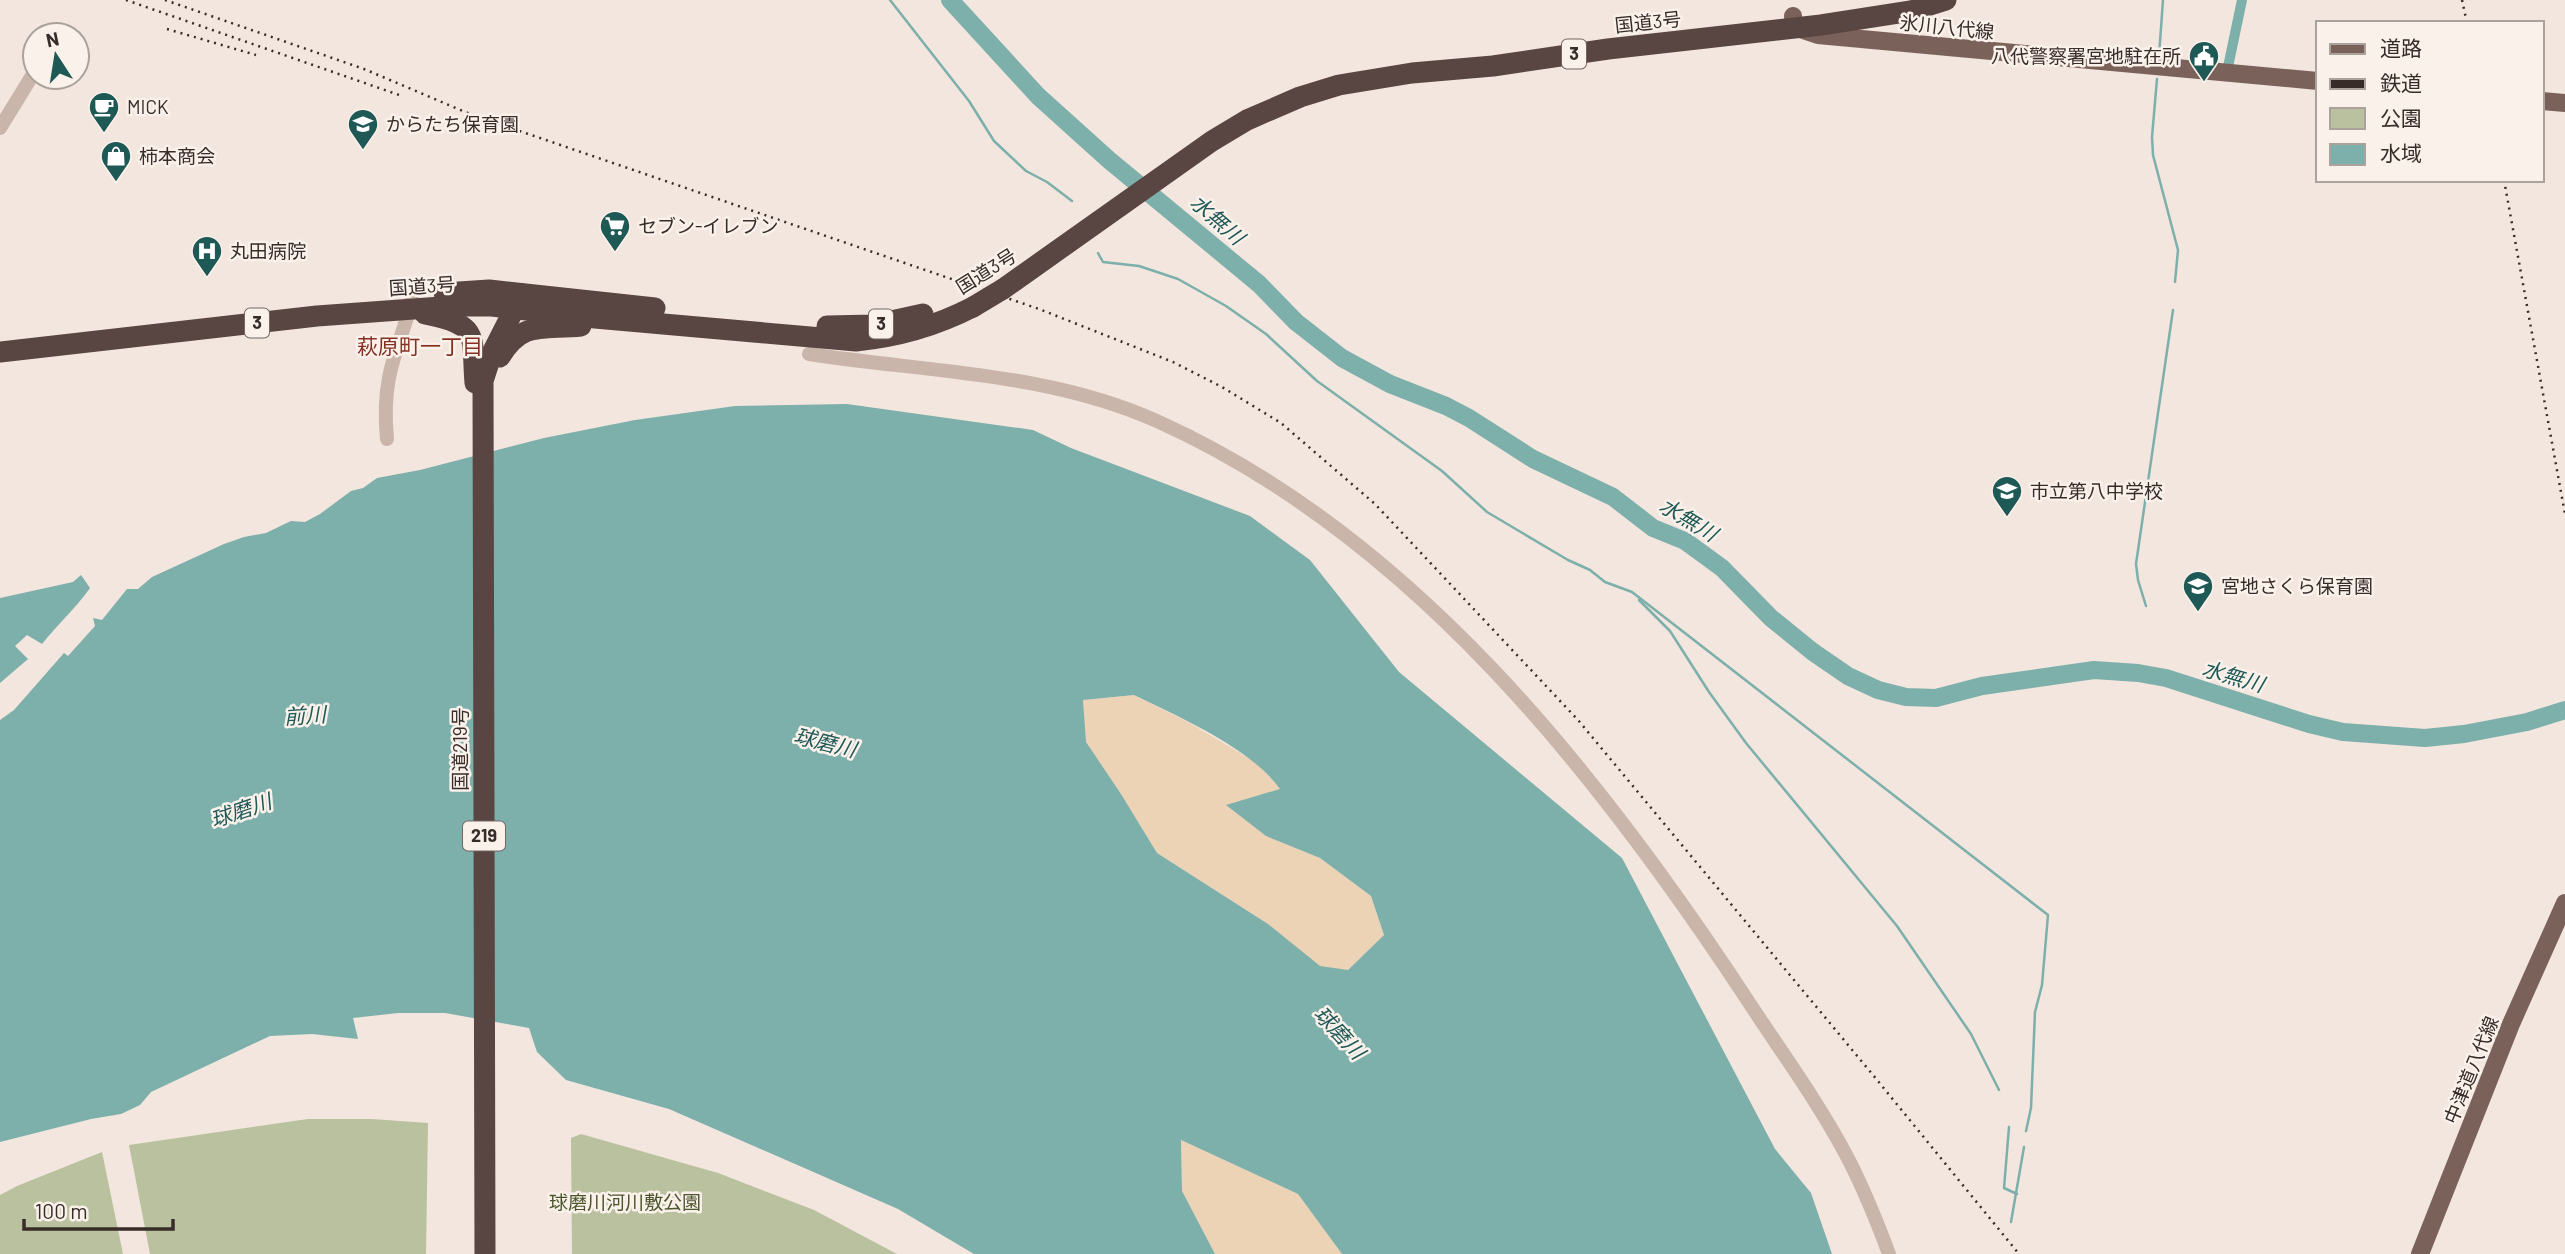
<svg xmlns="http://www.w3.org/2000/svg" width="2565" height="1254" font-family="Barlow,'Noto Sans JP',sans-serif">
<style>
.green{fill:#bac19e}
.sand{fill:#edd3b5}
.water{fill:#7dafab;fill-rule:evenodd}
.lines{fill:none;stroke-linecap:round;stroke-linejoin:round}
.stream{stroke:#7dafab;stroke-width:2.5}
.canal{stroke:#7dafab;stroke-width:10}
.river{stroke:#7dafab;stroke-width:18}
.minor{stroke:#cab5aa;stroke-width:14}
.major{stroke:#7a625b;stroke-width:18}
.highway{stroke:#594541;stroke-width:21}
.rail{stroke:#382c29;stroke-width:2.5;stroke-dasharray:2 5;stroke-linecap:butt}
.highway-bridge{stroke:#594541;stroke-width:21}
.labels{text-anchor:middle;stroke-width:5;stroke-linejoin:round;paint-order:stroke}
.shield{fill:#faf1eb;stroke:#726763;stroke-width:2}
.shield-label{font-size:18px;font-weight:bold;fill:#382c29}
.street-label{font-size:19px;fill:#382c29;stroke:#faf1eb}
.poi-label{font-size:19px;fill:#382c29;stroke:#faf1eb;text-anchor:start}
.park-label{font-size:19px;fill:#4c562d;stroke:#faf1eb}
.water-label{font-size:21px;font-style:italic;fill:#1f5956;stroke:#faf1eb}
.neighbourhood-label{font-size:21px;fill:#863023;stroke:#faf1eb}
</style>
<rect width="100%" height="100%" fill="#f2e6de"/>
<g class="green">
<polygon points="308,1119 372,1119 428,1123 426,1254 150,1254 129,1145"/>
<polygon points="581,1134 718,1173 814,1210 897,1254 572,1254 571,1138"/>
<polygon points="102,1152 123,1254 0,1254 0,1195 17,1186"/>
</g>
<g class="sand">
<polygon points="1134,695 1188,722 1257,763 1281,789 1227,805 1266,836 1320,858 1371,896 1384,935 1348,970 1320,967 1268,924 1157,853 1121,794 1085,742 1083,700"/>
<polygon points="1181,1140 1298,1194 1342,1254 1215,1254 1182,1191"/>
</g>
<g class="water">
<path d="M847 404 1033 430 1071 448 1250 516 1310 560 1399 672 1622 858 1775 1149 1811 1193 1832 1254H1342L1298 1194 1181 1140 1182 1191 1215 1254H974L898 1209 669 1109 566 1080 537 1052 529 1028 445 1013H398L353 1018 358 1039 312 1034 270 1036 151 1092 140 1105 121 1114 91 1119 0 1142V720L14 710 64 653 68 656 95 626 93 618 102 620 127 589H138L152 577 224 544 244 537 266 533 291 521 305 522 320 514 351 491 363 488 377 478 420 470 544 438 635 420 735 406ZM1134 695C1179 717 1251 748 1280 789L1226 805 1266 836 1320 858 1371 896 1384 935 1348 970 1320 966 1268 924 1157 853 1121 794 1086 742 1083 700Z"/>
<path d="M81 575 90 588C75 609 57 625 42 644L27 635 15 646 28 659 0 683V598L73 582Z"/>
</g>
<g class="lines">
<g class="stream">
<polyline points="890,0 969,101 994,141 1026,171 1047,182 1072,201"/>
<polyline points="2159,56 2163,0"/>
<polyline points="2157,79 2152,137 2153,155 2178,250 2175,282"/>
<polyline points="1098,253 1103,262 1139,266 1178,279 1226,306 1266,334 1317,381 1442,471 1487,512 1568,560 1590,570 1605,582 1632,592 2048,915 2042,985 2035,1012 2031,1108 2026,1131"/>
<polyline points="1639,600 1670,631 1709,692 1746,743 1897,926 1971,1034 1999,1090"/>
<polyline points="2146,606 2138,580 2136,564 2173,310"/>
<polyline points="2138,673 2139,666"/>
<polyline points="2009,1127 2004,1188 2017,1194"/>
<polyline points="2011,1222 2024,1147"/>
</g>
<polyline class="canal" points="2228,67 2242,0"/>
<polyline class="river" points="950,0 1038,96 1109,160 1259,284 1296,322 1342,358 1390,384 1446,406 1469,418 1533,459 1613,497 1653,528 1685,541 1722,568 1771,618 1813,652 1848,676 1878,690 1906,697 1936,698 1982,686 2094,670 2138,673 2166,678 2309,724 2343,732 2425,738 2464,734 2527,722 2565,710"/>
<g class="minor">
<polyline points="0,128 35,71"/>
<path d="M809 354C926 372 1050 372 1159 422 1412 536 1599 774 1748 1001 1780 1050 1816 1099 1844 1151 1862 1184 1876 1219 1889 1254"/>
<path d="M387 439C385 418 385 398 389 378 394 350 407 325 412 297"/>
</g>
<g class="major">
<polyline points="1793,16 1794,27 1818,35 2318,81"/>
<polyline points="2542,101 2565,103"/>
<polyline points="2420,1254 2511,1024 2565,903"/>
</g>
<g class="highway">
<polyline points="1003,289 1212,141 1247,120 1300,97 1339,85 1412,73 1493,66 1608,49 1821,25 1911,11 1946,0"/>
<polyline points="444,293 489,290 655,308"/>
<path d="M425 314C482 325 471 336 475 383"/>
<polyline points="827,326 873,325 923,314"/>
<path d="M0 352 317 316 455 306H492L595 318 856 341C898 337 934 327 973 307"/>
<path d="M500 357C522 320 543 330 581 326"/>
<polyline points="485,1254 483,381 492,353 522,294"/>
</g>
<g class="rail">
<polyline points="126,0 402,96"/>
<polyline points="165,0 364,69 470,114 1039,309 1173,362 1222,387 1281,423 1375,504 1578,720 1873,1075 2019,1254"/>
<polyline points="2462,0 2467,23"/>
<polyline points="167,29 256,55"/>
<polyline points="2504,180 2565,514"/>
</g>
<polyline class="highway-bridge" points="973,307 1003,289"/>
</g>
<defs>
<g id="civic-pin" transform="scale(1.575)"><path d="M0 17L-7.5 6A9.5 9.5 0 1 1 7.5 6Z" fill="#1f5956" stroke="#faf1eb"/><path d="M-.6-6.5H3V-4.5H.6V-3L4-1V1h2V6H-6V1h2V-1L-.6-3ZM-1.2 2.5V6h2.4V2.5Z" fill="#fff"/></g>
<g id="cafe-pin" transform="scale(1.575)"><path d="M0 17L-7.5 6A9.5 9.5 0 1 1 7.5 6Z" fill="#1f5956" stroke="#faf1eb"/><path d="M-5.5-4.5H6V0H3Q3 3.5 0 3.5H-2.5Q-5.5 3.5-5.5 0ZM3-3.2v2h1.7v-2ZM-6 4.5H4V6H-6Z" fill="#fff"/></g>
<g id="school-pin" transform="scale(1.575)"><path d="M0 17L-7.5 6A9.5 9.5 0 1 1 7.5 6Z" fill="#1f5956" stroke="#faf1eb"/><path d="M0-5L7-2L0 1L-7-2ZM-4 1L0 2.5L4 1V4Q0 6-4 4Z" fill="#fff"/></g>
<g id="shop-pin" transform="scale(1.575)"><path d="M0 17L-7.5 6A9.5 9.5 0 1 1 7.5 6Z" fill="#1f5956" stroke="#faf1eb"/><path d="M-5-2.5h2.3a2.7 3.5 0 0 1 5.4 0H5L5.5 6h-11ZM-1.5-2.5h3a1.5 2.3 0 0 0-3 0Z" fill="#fff"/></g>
<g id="supermarket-pin" transform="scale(1.575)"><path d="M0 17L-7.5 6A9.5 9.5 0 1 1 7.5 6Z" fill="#1f5956" stroke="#faf1eb"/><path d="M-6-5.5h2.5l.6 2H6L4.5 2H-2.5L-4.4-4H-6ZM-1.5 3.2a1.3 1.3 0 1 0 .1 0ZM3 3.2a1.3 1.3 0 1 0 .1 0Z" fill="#fff"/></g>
<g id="hospital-pin" transform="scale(1.575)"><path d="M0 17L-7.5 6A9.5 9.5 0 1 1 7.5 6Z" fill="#1f5956" stroke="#faf1eb"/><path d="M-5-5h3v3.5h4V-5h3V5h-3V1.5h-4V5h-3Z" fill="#fff"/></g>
</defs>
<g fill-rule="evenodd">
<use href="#civic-pin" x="2204" y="56"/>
<use href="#cafe-pin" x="104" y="107"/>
<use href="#school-pin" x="363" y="124"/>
<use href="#shop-pin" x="116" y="156"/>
<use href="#supermarket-pin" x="615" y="226"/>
<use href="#hospital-pin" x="207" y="251"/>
<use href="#school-pin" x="2007" y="491"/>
<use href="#school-pin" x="2198" y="586"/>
</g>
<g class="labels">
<g class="shield">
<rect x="1562" y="39.5" width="24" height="29" rx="5"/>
<rect x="245" y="308.5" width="24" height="29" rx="5"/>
<rect x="869" y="309.5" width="24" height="29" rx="5"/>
<rect x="463" y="821.5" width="42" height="29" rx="5"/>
</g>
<g class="shield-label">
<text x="1574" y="60">3</text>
<text x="257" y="329">3</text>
<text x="881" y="330">3</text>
<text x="484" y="842">219</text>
</g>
<g class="street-label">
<text transform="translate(1648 22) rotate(-6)" y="7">国道3号</text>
<text transform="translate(1947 27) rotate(6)" y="7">氷川八代線</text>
<text transform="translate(986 271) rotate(-32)" y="7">国道3号</text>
<text transform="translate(422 286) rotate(-4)" y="7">国道3号</text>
<text transform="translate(460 749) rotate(-90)" y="7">国道219号</text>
<text transform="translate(2471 1070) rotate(-68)" y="7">中津道八代線</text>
</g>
<g class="poi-label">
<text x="2181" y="63" text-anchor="end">八代警察署宮地駐在所</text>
<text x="127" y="114">MICK</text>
<text x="386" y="131">からたち保育園</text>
<text x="139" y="163">柿本商会</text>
<text x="638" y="233">セブン-イレブン</text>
<text x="230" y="258">丸田病院</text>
<text x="2030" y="498">市立第八中学校</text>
<text x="2221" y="593">宮地さくら保育園</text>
</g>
<g class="park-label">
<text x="625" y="1209">球磨川河川敷公園</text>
</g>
<g class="water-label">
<text transform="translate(1217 220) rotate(41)" y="7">水無川</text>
<text transform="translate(1688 520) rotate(31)" y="7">水無川</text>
<text transform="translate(2233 677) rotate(16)" y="7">水無川</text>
<text transform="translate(305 716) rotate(-4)" y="7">前川</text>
<text transform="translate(825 743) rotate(14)" y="7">球磨川</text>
<text transform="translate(241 811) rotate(-19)" y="7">球磨川</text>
<text transform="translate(1339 1033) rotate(47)" y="7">球磨川</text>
</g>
<g class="neighbourhood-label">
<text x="420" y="354">萩原町一丁目</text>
</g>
</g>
<rect x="2316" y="21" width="228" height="161" fill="#faf1eb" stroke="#aca29d" stroke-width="2"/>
<rect x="2330" y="44" width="35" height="10" fill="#7a625b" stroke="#aca29d" stroke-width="2"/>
<text x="2380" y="56" font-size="21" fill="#382c29">道路</text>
<rect x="2330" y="79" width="35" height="10" fill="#382c29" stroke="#aca29d" stroke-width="2"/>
<text x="2380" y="91" font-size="21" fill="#382c29">鉄道</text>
<rect x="2330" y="108" width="35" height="21" fill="#bac19e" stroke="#aca29d" stroke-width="2"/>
<text x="2380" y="126" font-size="21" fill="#382c29">公園</text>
<rect x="2330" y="144" width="35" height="21" fill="#7dafab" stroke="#aca29d" stroke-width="2"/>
<text x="2380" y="161" font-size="21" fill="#382c29">水域</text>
<g transform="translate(56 56) rotate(348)"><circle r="33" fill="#faf1eb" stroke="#aca29d" stroke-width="2"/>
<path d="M0-5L12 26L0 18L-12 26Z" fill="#1f5956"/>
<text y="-10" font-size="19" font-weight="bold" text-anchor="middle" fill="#382c29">N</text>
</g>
<path d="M24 1219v10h149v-10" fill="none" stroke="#382c29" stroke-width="3.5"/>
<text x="35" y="1219" font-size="21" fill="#382c29" stroke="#faf1eb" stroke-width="5" paint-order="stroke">100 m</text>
</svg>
